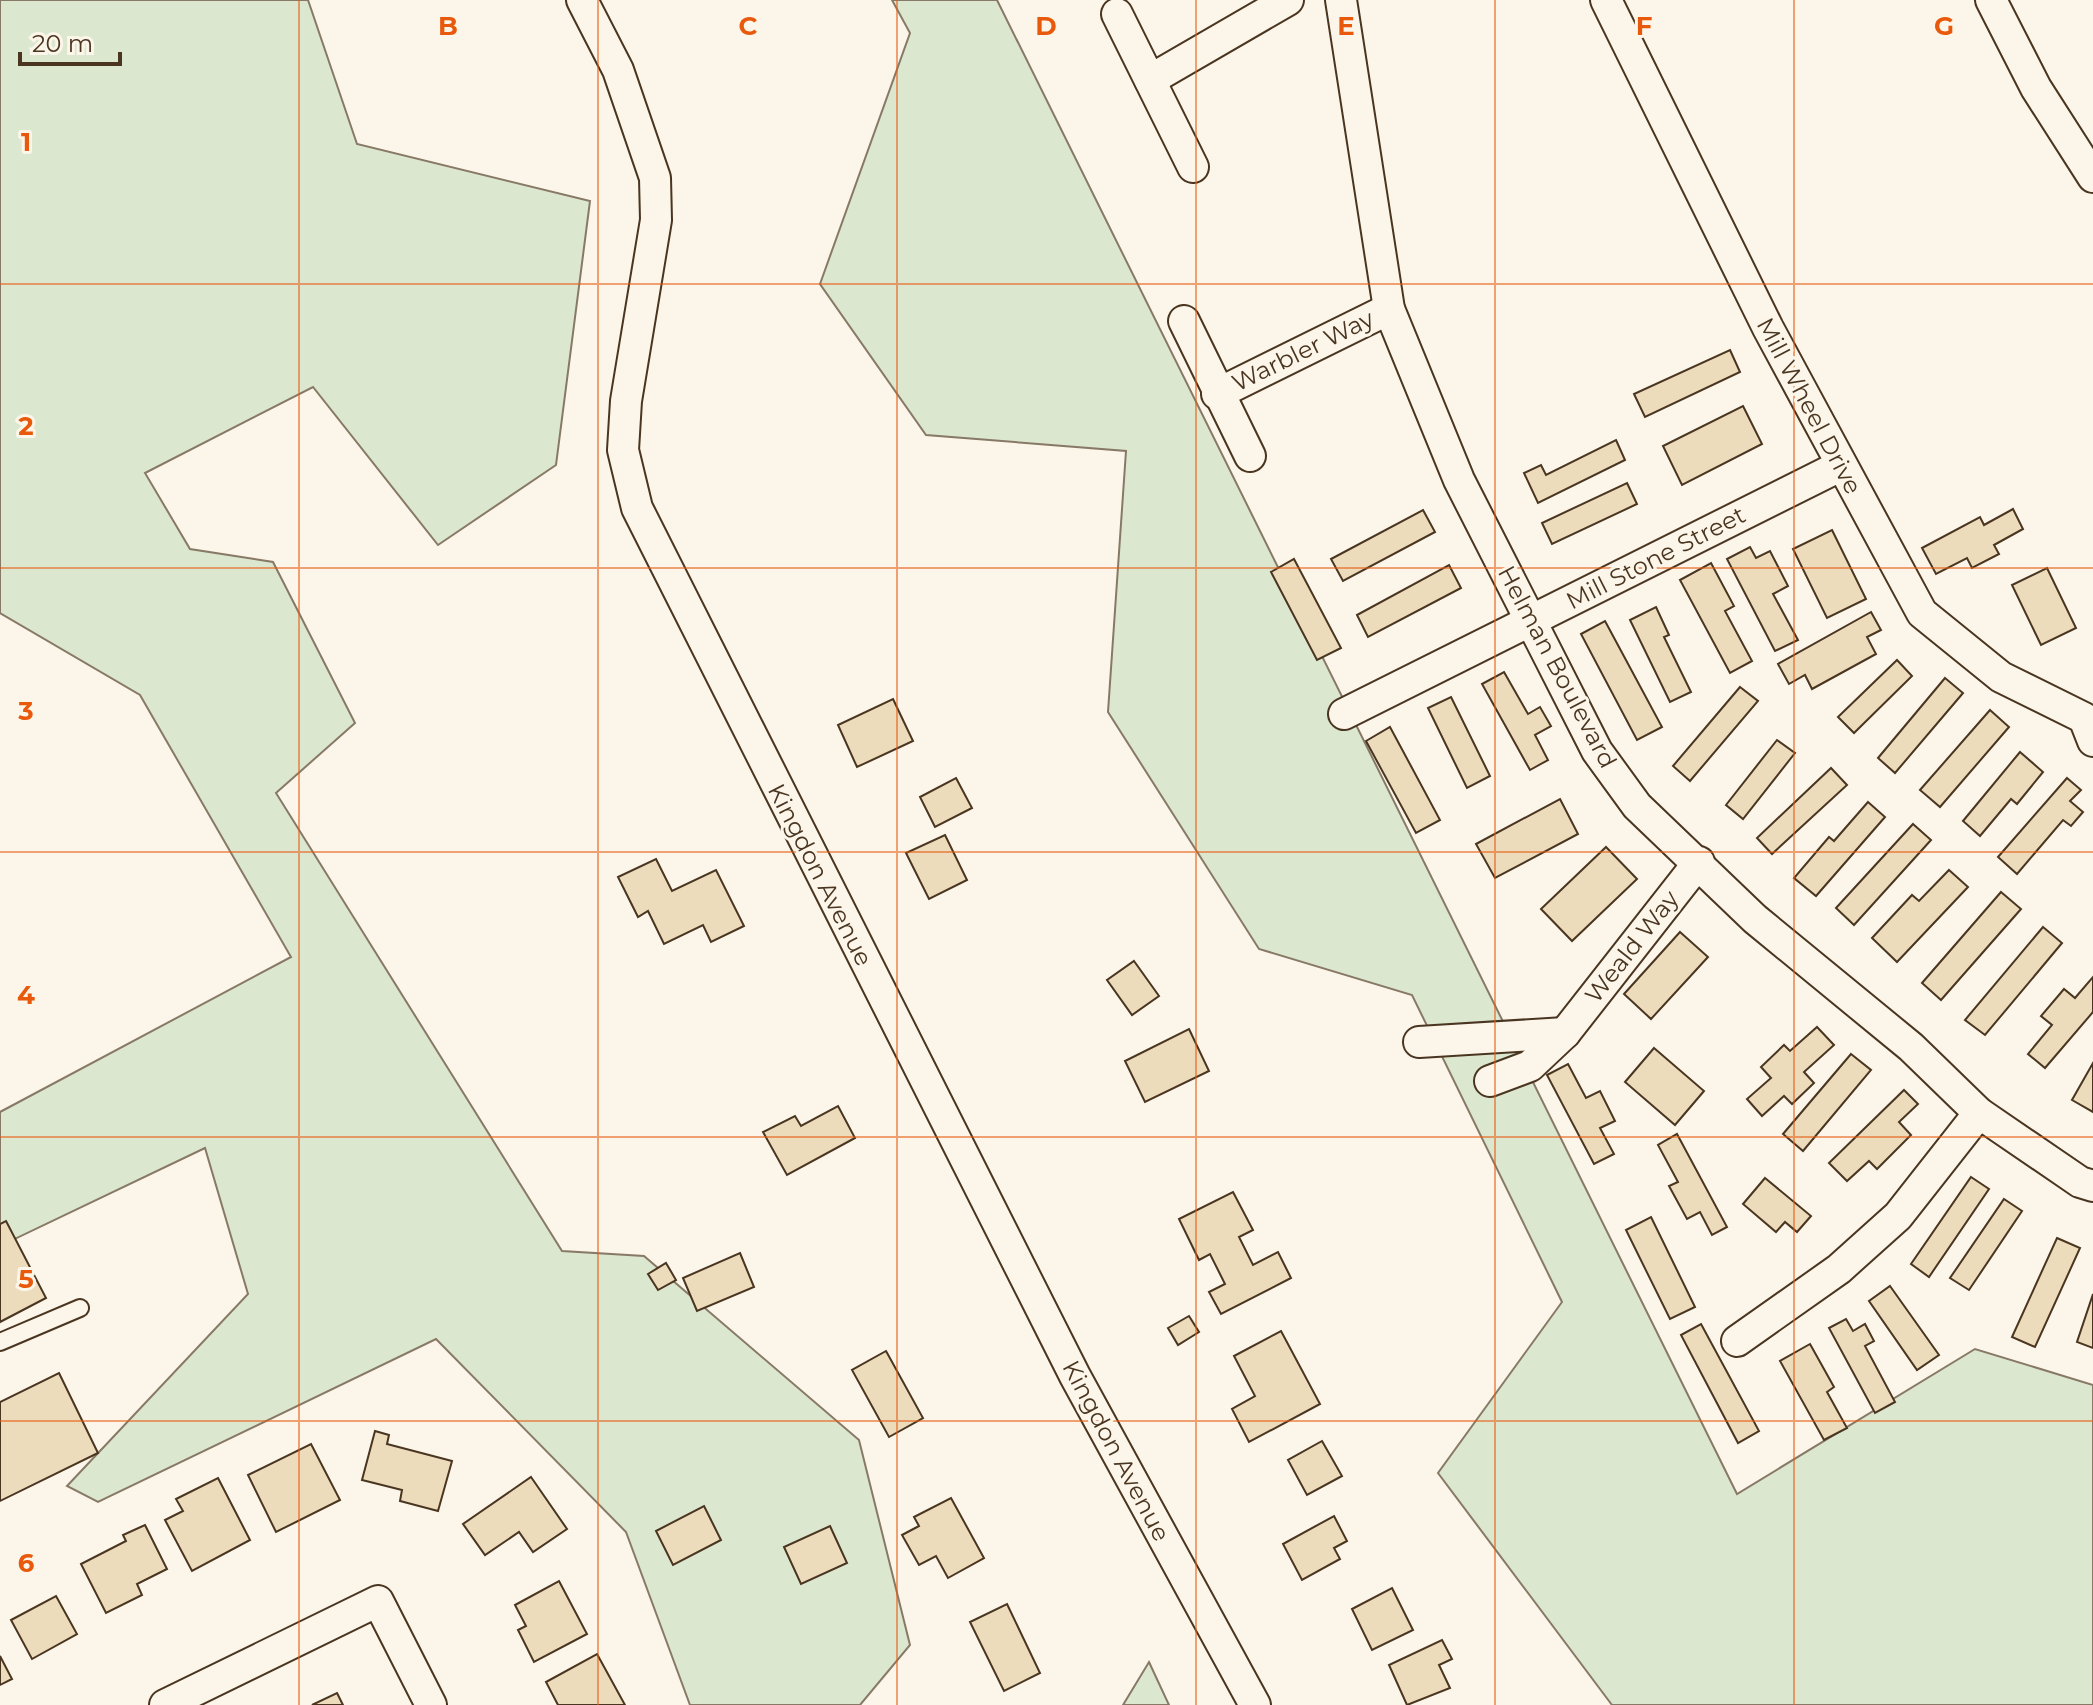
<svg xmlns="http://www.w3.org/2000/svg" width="2093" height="1705" font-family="Montserrat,sans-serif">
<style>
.green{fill:#dce7d0;stroke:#887966;stroke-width:2}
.building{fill:#ecdcbc;stroke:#4a3520;stroke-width:2}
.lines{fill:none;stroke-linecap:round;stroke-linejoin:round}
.service-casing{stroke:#4a3520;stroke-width:20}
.minor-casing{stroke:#4a3520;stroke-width:34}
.service{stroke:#fbf6e9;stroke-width:16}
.minor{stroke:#fbf6e9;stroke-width:30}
.grid{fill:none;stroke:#e8590c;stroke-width:2;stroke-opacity:0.55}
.labels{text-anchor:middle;stroke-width:6;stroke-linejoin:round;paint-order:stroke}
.street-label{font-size:24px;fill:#4a3520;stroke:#fbf6e9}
.grid-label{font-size:26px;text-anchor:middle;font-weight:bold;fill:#e8590c;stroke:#fbf6e9;stroke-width:6;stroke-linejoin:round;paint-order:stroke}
</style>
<rect width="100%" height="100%" fill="#fbf6e9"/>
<g class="green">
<polygon points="0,0 308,0 357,144 590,201 556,465 438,545 313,387 145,473 190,549 273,562 355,723 276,793 562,1251 644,1256 859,1440 910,1645 860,1705 690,1705 626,1532 436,1339 98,1502 67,1486 248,1294 205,1148 0,1246 0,1112 291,957 140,695 0,613"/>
<polygon points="892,0 997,0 1737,1494 1975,1349 2093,1385 2093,1705 1612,1705 1438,1473 1562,1302 1412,995 1259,949 1108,712 1126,451 926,435 820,284 910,33"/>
<polygon points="1149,1662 1169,1705 1123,1705"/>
</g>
<g class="building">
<polygon points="1730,350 1740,372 1645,417 1634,394"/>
<polygon points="1743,406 1762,444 1682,485 1663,446"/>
<polygon points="1616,440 1625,460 1538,503 1524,473 1541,465 1546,475"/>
<polygon points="1627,483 1637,504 1552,544 1542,523"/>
<polygon points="2013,509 2023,529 1994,545 1999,554 1972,568 1967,558 1936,574 1922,548 1980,517 1984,525"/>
<polygon points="1423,510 1435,532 1343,581 1331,559"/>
<polygon points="1832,530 1866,599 1827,618 1793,549"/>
<polygon points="1750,547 1756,558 1770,551 1788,586 1773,594 1798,640 1775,651 1727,559"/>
<polygon points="1294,559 1341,648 1317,660 1271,572"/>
<polygon points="1711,563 1734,606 1725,611 1752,661 1730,673 1680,580"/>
<polygon points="1449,565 1461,588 1368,637 1357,615"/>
<polygon points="2047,568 2076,628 2041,645 2012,585"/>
<polygon points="1656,607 1669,635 1664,637 1691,692 1670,702 1630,620"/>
<polygon points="1871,612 1881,630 1867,637 1876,654 1812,689 1805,675 1789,684 1778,664"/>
<polygon points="1605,621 1662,727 1637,740 1581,634"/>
<polygon points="1897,660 1912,676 1854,733 1838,717"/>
<polygon points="1504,672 1528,714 1540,707 1551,726 1535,735 1548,760 1530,770 1482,684"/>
<polygon points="1945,678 1963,693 1895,773 1878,758"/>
<polygon points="1740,687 1758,701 1690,781 1673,766"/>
<polygon points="1451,697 1490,776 1467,788 1428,708"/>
<polygon points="893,699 913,741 857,767 838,725"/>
<polygon points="1990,710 2009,727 1940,807 1920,790"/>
<polygon points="1390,727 1440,820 1416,833 1366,741"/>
<polygon points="1777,740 1795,753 1743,819 1726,805"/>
<polygon points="2020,752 2043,772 2017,804 2011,799 1980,836 1963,821"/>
<polygon points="1831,768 1847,785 1772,854 1757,838"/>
<polygon points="956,778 972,808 935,827 920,797"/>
<polygon points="2067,778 2081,790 2070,801 2083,812 2071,826 2063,820 2017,874 1998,857"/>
<polygon points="1560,799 1578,834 1495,878 1476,844"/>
<polygon points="1868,802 1885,817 1816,896 1794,878 1829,837 1834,841"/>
<polygon points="1913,824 1931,840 1854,925 1836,908"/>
<polygon points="945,835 967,880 929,899 906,853"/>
<polygon points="1606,847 1637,879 1572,941 1541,909"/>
<polygon points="656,859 672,891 716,870 744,926 711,942 703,925 664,944 648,911 638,917 618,877"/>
<polygon points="1949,870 1968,887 1897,962 1872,938 1912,895 1919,901"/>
<polygon points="2001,892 2021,909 1941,1000 1922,983"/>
<polygon points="2043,927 2062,943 1985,1035 1965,1020"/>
<polygon points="1680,932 1708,957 1651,1019 1624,994"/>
<polygon points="1134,961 1159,996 1132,1015 1107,980"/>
<polygon points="2093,977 2093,1012 2045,1068 2028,1054 2052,1025 2041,1016 2064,989 2075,998"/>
<polygon points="1817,1027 1834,1045 1804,1072 1814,1083 1792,1104 1784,1096 1762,1116 1747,1099 1771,1078 1761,1067 1784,1045 1790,1051"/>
<polygon points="1189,1029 1209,1071 1145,1102 1125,1061"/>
<polygon points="1654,1048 1704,1091 1675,1125 1625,1082"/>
<polygon points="1851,1054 1871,1070 1803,1151 1783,1134"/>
<polygon points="2093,1063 2093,1112 2072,1100"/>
<polygon points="1568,1064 1586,1098 1600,1091 1615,1121 1600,1128 1614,1154 1594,1164 1547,1075"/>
<polygon points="1904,1090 1918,1104 1899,1122 1911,1135 1877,1169 1869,1161 1847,1181 1829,1163"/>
<polygon points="838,1106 855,1138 787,1175 763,1132 795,1116 801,1126"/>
<polygon points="1677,1134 1727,1227 1712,1235 1700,1212 1687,1219 1669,1186 1678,1182 1658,1145"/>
<polygon points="1971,1177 1989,1189 1929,1277 1911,1264"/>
<polygon points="1765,1178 1811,1216 1797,1232 1785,1222 1776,1232 1743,1204"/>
<polygon points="1233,1192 1253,1230 1239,1237 1253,1265 1278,1252 1291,1278 1221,1314 1209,1292 1225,1284 1210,1254 1199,1260 1179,1219"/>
<polygon points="2004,1199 2022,1211 1969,1290 1950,1278"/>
<polygon points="1651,1217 1695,1307 1670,1319 1626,1230"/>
<polygon points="6,1221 46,1298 0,1322 0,1224"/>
<polygon points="2057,1238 2080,1248 2035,1347 2012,1337"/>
<polygon points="740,1253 754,1287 697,1311 683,1278"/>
<polygon points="666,1263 676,1280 658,1290 648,1274"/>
<polygon points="1890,1286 1939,1355 1917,1370 1869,1301"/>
<polygon points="2093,1294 2093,1348 2077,1342"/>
<polygon points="1189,1316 1199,1332 1178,1345 1168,1328"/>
<polygon points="1846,1319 1853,1331 1865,1324 1874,1341 1865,1346 1895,1402 1875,1413 1829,1328"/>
<polygon points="1701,1324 1759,1431 1738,1443 1681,1335"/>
<polygon points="1281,1331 1320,1404 1249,1442 1232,1409 1255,1396 1234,1356"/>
<polygon points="1810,1344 1834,1387 1827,1392 1847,1428 1824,1440 1780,1361"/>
<polygon points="886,1351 923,1418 889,1437 852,1370"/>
<polygon points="59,1373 98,1453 0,1501 0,1402"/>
<polygon points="375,1431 389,1435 387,1444 452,1461 438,1511 400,1501 402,1490 362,1480"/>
<polygon points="1322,1441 1342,1476 1307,1495 1288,1460"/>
<polygon points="311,1444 340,1500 276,1532 248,1475"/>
<polygon points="531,1477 567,1529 533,1552 519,1532 485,1555 463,1524"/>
<polygon points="218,1478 250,1540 192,1571 165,1520 183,1511 176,1499"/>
<polygon points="951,1498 984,1558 948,1578 936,1556 919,1565 902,1535 919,1526 914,1517"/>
<polygon points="704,1506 721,1540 673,1565 656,1531"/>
<polygon points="1334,1516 1347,1541 1334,1548 1340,1559 1302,1580 1283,1544"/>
<polygon points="145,1525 167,1569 137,1584 142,1595 106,1613 81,1564 126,1541 123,1535"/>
<polygon points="830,1526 847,1563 801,1584 784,1547"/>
<polygon points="559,1581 587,1634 534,1662 518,1630 526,1626 515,1605"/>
<polygon points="1392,1588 1413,1630 1372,1650 1352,1609"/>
<polygon points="56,1596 77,1634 32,1659 11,1620"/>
<polygon points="1007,1604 1040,1673 1004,1691 970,1622"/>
<polygon points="1442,1640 1452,1659 1439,1665 1450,1688 1407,1705 1389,1665"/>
<polygon points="597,1654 625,1705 558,1705 546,1682"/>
<polygon points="0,1656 12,1679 0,1685"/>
<polygon points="337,1693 343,1705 312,1705"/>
</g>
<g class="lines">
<g class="service-casing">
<polyline id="service" points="0,1342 80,1308"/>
</g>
<g class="minor-casing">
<g id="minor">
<polyline points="582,0 618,70 655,178 656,220 626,401 623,450 637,508 1075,1376 1255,1705"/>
<polyline points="1341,0 1389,309 1459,480 1597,751 1637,806 1755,919 1911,1047 1979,1113 2080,1182 2093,1186"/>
<polyline points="1606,0 1768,328 1922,613 2001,677 2084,718 2093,741"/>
<polyline points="1991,0 2036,88 2093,177"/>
<polyline points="1117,14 1193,167"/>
<polyline points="1150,80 1288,0"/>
<polyline points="1184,321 1250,456"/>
<polyline points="1217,394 1389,309"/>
<polyline points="1344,714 1840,466"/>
<polyline points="1419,1042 1565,1033"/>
<polyline points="1490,1081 1530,1066 1565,1033 1699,862"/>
<polyline points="1737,1341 1839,1269 1898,1216 1979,1113"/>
<polyline points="165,1705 378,1601 431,1705"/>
</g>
</g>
<use href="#service" class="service"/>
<use href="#minor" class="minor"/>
</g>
<path class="grid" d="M299 0V1705M598 0V1705M897 0V1705M1196 0V1705M1495 0V1705M1794 0V1705M0 284H2093M0 568H2093M0 852H2093M0 1137H2093M0 1421H2093"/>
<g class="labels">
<g class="street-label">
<text transform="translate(1303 351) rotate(-26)" y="8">Warbler Way</text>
<text transform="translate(1809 406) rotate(62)" y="8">Mill Wheel Drive</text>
<text transform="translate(1656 558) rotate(-27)" y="8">Mill Stone Street</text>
<text transform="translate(1557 667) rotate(62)" y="8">Helman Boulevard</text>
<text transform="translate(820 875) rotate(63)" y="8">Kingdon Avenue</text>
<text transform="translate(1632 947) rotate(-52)" y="8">Weald Way</text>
<text transform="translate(1116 1451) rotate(62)" y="8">Kingdon Avenue</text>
</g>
</g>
<g class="grid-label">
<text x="448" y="35">B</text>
<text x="748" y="35">C</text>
<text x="1046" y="35">D</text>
<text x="1346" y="35">E</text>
<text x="1644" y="35">F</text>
<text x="1944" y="35">G</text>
<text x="26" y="151">1</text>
<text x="26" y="435">2</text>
<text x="26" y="720">3</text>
<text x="26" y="1004">4</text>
<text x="26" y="1288">5</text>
<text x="26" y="1572">6</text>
</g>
<path d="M20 52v12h100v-12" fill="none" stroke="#4a3520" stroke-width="4"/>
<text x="32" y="52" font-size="24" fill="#4a3520" stroke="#fbf6e9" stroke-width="6" paint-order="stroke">20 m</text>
</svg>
